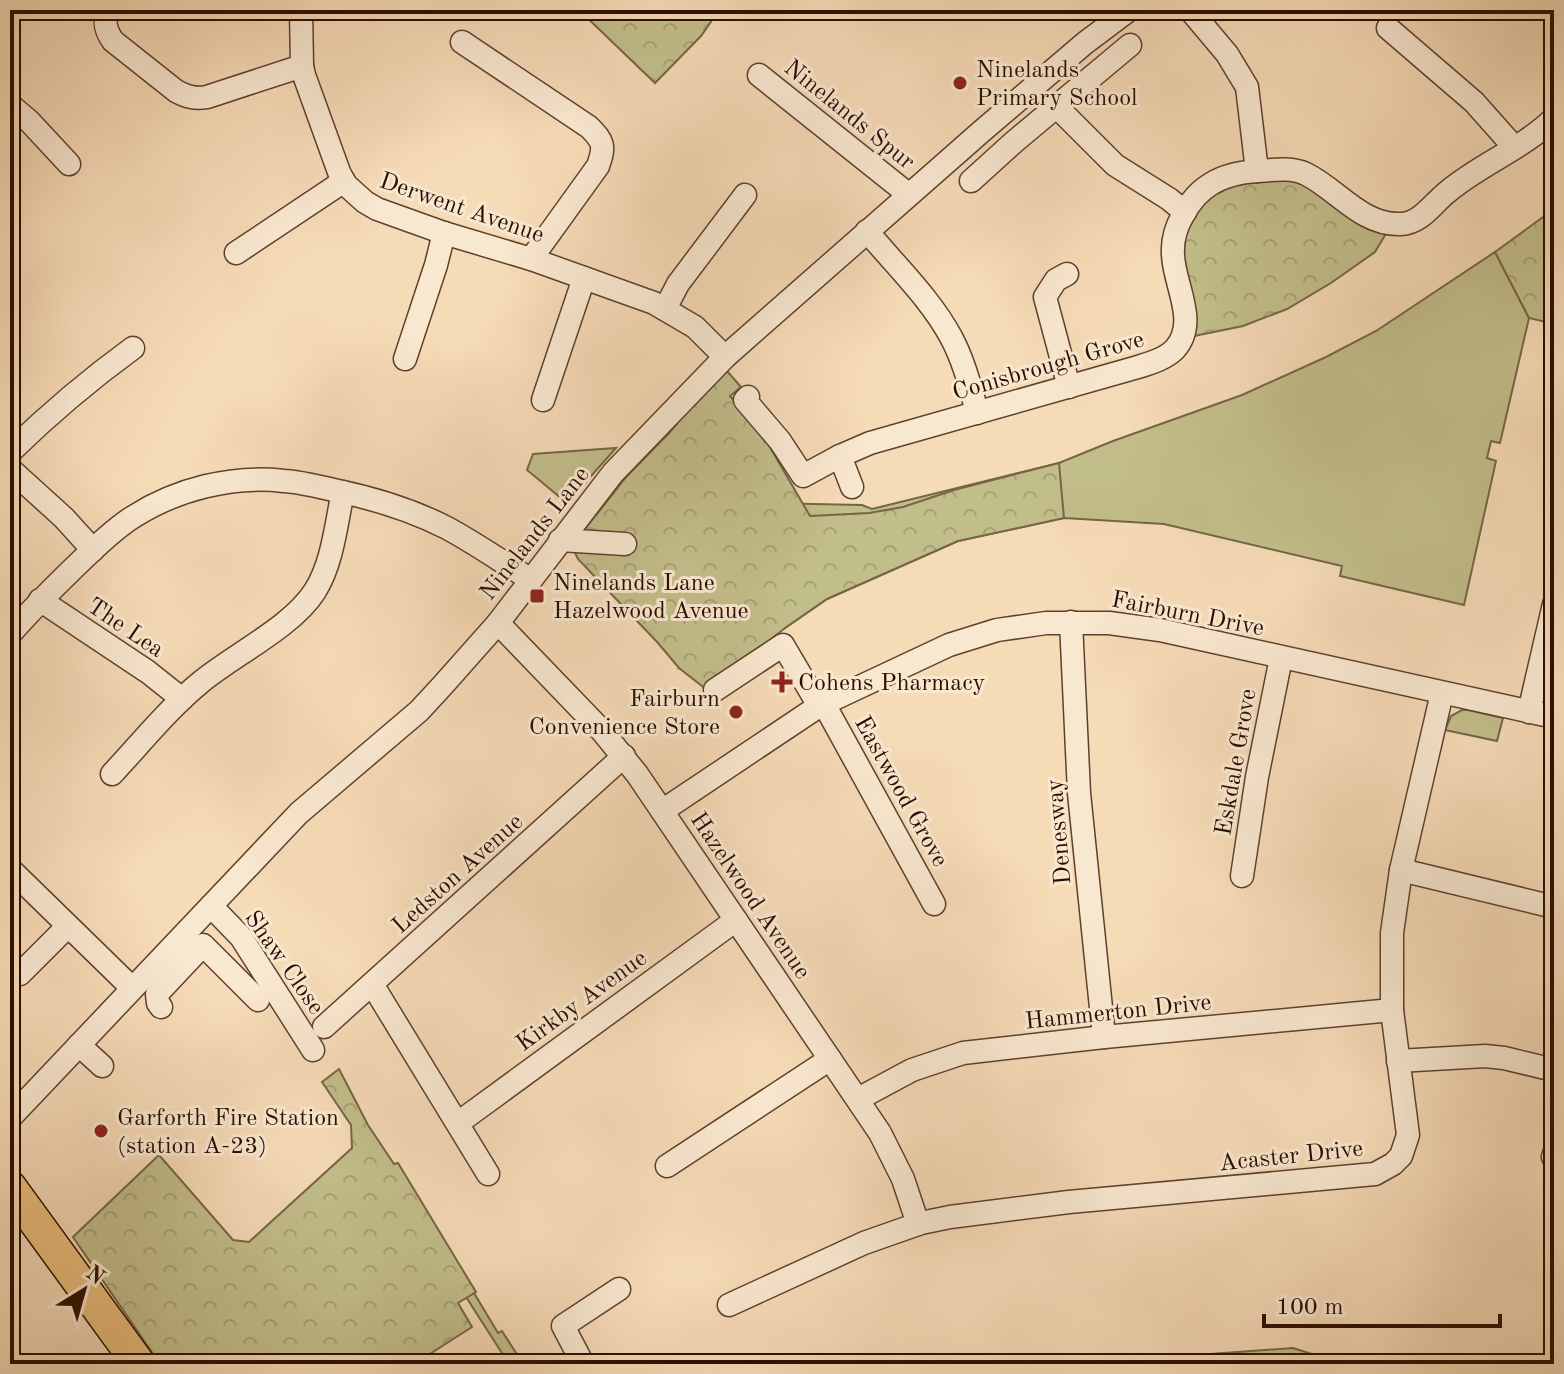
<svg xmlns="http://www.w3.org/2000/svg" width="1564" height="1374" font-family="'Old Standard TT',serif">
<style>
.grass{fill:#c2be8a;stroke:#766645;stroke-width:2}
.forest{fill:url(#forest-crowns);stroke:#766645;stroke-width:2}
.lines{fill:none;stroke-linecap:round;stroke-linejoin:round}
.minor-casing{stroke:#5e402e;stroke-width:25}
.highway-casing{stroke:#2b0d00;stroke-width:35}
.minor{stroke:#f9e8d0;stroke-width:22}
.highway{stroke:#ebbe7c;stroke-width:32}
.poi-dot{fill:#8f2418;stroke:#f9e8d0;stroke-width:3}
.labels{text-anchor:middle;stroke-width:6;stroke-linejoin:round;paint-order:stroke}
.poi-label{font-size:24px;fill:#2b0d00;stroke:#f9e8d0;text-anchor:start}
.street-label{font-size:24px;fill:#2b0d00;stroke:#f9e8d0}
</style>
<defs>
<pattern id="forest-crowns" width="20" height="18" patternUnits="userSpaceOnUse" patternTransform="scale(2)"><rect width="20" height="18" fill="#c2be8a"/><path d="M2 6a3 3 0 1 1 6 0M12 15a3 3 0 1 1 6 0" fill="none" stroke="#a7a275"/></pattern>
</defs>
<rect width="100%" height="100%" fill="#f6dbb7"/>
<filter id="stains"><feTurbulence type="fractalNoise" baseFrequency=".0025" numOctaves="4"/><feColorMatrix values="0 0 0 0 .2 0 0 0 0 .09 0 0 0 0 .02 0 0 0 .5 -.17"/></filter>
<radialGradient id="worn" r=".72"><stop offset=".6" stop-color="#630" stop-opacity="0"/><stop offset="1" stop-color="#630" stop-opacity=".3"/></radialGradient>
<g class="grass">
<polygon points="1495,252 1529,318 1500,443 1491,441 1487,458 1496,461 1464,605 1340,576 1342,566 1164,524 1064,518 958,541 827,599 785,628 679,668 763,503 862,505 872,509 1059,463 1113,441 1242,395 1326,357 1376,331"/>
<polygon points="616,448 567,503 527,470 533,454"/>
<polygon points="1462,710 1468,710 1503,718 1497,741 1445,730 1451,716"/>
<polygon points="474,1293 498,1333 502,1331 523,1364 509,1364 466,1297"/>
</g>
<g class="forest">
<polygon points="579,10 719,10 701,36 655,83"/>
<polygon points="1265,165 1394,220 1375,252 1331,283 1287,309 1243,326 1189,337 1174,292 1191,207"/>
<polygon points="1554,209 1554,324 1529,318 1495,252"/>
<polygon points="727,371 741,387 730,396 760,430 810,516 869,513 903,507 954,490 1059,463 1064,518 958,541 827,599 785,628 707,690 679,668 658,643 578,559 575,553 576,549 585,529 627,476 670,432 698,398"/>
<polygon points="339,1069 368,1125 394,1164 398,1163 476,1292 458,1303 472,1327 414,1364 160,1364 73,1237 159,1155 233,1240 249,1242 352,1148 351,1125 322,1082"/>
<polygon points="1293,1348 1340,1363 1419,1364 1071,1364"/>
</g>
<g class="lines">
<g class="minor-casing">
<g id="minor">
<path d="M108 10C103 22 106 31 113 41L176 91C187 97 195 99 207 97L302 66"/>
<polyline points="301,10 302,66 304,75 339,172 345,184 365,202 377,209 444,233 531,259 654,303 695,327 725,357"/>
<polyline points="1190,10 1227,54 1247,87 1257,171"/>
<polyline points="1388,28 1474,102 1514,147"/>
<path d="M462 42 589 127C604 142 605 146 598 166L531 259"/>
<polyline points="759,75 908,194"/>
<polyline points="10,105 29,121 69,164"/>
<polyline points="1056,106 1115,165 1169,199 1185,212"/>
<polyline points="971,181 1014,142 1130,45"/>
<path d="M867 231C895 265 930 298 951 337 964 361 971 387 977 413"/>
<polyline points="236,253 344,181"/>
<polyline points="1067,274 1056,280 1045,297 1069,387"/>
<polyline points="665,309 678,284 745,195"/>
<polyline points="405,359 436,265 444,233"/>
<polyline points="748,397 745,400 780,441 803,476 840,456 852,487"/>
<polyline points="543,400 584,278"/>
<path d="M10 452C49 414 89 380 133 348"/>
<path d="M840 456 870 443 1138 367C1151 363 1165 359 1175 349 1199 322 1174 285 1173 255 1172 241 1176 227 1183 215 1190 202 1199 191 1211 184 1225 175 1242 172 1258 171 1273 170 1291 167 1306 174 1337 189 1362 226 1401 224 1420 223 1431 206 1445 194 1478 165 1523 149 1554 118"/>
<polyline points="10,469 64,518 93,550"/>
<polyline points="560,540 625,544"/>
<polyline points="40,600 148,672 182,699"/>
<polyline points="1071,622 1079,793 1104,1037"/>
<polyline points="498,623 602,731 637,774 880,1133 903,1179 918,1224"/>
<path d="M10 634C33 608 57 584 82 560 98 545 114 529 133 517 177 489 232 475 284 481 302 482 320 487 338 491 376 499 412 510 447 528 475 543 502 562 530 579"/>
<polyline points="715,690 783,645 819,706"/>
<polyline points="824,704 934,904"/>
<polyline points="1529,712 1554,604"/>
<path d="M112 774C141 743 168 709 201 682 235 654 292 627 315 591 333 562 336 524 343 492"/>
<polyline points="662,811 819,706 949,645 997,630 1046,623 1109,623 1160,630 1554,717"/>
<polyline points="10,869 132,988"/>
<polyline points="1401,870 1554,907"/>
<polyline points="1242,876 1257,777 1281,658"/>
<polyline points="211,906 241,937 313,1050"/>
<polyline points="20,974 68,926"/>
<polyline points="372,984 488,1174"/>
<polyline points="161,1007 158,1003 157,994 203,945 258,1000"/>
<polyline points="324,1027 624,756"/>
<polyline points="79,1045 102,1066"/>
<polyline points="1398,1061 1485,1056 1504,1058 1554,1070"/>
<polyline points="858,1099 912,1070 963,1053 1104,1037 1392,1010"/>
<polyline points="10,1118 299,813 419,711 443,685 498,623 613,473 725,357 982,131 1085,43 1129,10"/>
<polyline points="458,1123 736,920"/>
<polyline points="1553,1157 1554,1154"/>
<polyline points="667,1166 830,1059"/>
<polyline points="729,1305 864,1243 921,1223 950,1217 1069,1202 1375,1174 1393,1164 1401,1156 1408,1135 1392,1010 1392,933 1401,870 1442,693"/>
<polyline points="583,1364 563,1326 619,1289"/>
</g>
</g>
<g class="highway-casing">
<polyline id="highway" points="10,1187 139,1364"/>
</g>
<use href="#minor" class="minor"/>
<use href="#highway" class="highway"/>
</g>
<g class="poi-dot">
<circle cx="960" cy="83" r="8"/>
<rect x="529" y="588" width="16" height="16" rx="4"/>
<path d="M778 670h8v8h8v8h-8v8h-8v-8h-8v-8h8z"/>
<circle cx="736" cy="712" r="8"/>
<circle cx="101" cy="1131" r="8"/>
</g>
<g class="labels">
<g class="poi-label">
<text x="976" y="77">Ninelands<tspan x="976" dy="28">Primary School</tspan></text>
<text x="553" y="590">Ninelands Lane<tspan x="553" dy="28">Hazelwood Avenue</tspan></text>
<text x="798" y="690">Cohens Pharmacy</text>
<text x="720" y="706" text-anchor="end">Fairburn<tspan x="720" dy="28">Convenience Store</tspan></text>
<text x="117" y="1125">Garforth Fire Station<tspan x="117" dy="28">(station A-23)</tspan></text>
</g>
<g class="street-label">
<text transform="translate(850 114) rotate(39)" y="8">Ninelands Spur</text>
<text transform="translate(462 207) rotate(19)" y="8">Derwent Avenue</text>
<text transform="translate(1048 365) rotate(-16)" y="8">Conisbrough Grove</text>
<text transform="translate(534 533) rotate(-52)" y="8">Ninelands Lane</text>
<text transform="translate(1188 613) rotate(11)" y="8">Fairburn Drive</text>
<text transform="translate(126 627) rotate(34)" y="8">The Lea</text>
<text transform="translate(1235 762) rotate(-80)" y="8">Eskdale Grove</text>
<text transform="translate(902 791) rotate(61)" y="8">Eastwood Grove</text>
<text transform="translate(1058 832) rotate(-95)" y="8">Denesway</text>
<text transform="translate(457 873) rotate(-42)" y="8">Ledston Avenue</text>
<text transform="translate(751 895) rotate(56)" y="8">Hazelwood Avenue</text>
<text transform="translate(285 962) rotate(55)" y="8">Shaw Close</text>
<text transform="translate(581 1000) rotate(-36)" y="8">Kirkby Avenue</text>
<text transform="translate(1118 1011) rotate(-6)" y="8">Hammerton Drive</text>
<text transform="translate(1291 1155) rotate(-6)" y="8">Acaster Drive</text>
</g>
</g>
<rect width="1564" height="1374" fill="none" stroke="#f6dbb7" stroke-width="40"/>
<rect x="12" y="12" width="1540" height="1350" fill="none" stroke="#2b0d00" stroke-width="4"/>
<rect x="20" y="20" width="1524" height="1334" fill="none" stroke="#2b0d00" stroke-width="2"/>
<g transform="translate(84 1290) rotate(37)" stroke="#f9e8d0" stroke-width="6" paint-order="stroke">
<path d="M0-6L14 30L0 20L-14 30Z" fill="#2b0d00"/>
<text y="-12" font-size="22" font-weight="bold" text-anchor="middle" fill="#2b0d00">N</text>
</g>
<path d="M1264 1314v12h236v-12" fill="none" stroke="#2b0d00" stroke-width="4"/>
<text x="1276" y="1314" font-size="24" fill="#2b0d00" stroke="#f9e8d0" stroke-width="6" paint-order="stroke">100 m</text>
<rect width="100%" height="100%" filter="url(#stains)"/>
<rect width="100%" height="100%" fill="url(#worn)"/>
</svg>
